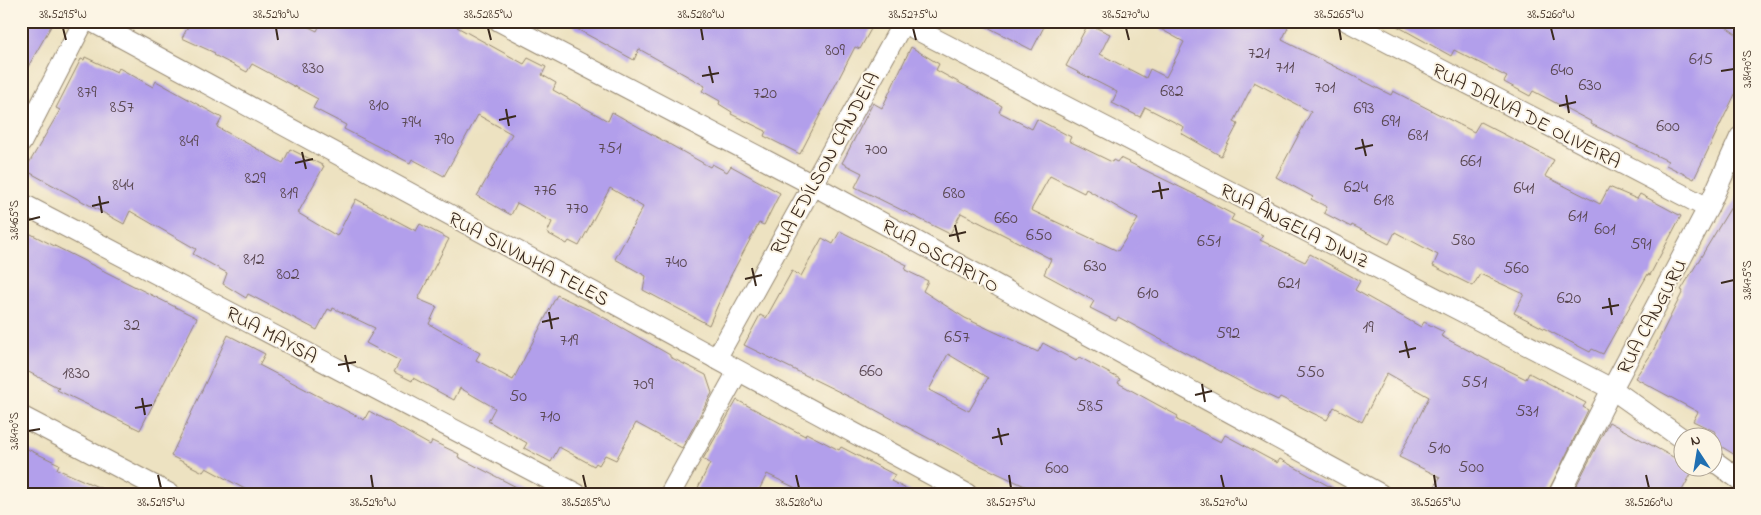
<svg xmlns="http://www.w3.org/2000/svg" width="1761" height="515" font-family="'Indie Flower',sans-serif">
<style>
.building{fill:#b29feb;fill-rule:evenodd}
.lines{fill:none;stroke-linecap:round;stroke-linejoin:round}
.street-casing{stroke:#948670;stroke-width:22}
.street{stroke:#fff;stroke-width:20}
.ticks{fill:none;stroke:#3b2a1e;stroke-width:2}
.labels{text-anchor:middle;stroke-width:4;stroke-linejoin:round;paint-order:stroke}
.number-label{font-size:18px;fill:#594751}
.street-label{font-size:20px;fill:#3b2a1e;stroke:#fcf5e5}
.neatline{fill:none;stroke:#3b2a1e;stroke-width:2}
.ticks-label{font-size:12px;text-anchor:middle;fill:#3b2a1e}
</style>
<rect width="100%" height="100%" fill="#fcf5e5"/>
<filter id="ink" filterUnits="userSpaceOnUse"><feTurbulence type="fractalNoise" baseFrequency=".02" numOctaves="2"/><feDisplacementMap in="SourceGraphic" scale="10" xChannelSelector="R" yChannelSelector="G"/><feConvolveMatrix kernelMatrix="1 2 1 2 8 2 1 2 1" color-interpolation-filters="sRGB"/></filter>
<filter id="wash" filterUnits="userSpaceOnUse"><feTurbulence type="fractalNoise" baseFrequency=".0096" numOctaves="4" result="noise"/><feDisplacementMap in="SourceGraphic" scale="20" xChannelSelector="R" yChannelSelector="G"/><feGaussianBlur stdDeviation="1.12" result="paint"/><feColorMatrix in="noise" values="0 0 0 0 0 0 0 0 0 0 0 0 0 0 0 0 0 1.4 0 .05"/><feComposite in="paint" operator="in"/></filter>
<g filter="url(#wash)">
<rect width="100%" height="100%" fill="#ede2c1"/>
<g id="blocks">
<g class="building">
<polygon points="21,21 54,21 21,79"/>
<polygon points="191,21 297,21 317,31 322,21 460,21 457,27 524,64 528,58 546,67 542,75 556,83 553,90 608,121 612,112 710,167 712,164 727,172 731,166 780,193 764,225 759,223 730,277 709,325 643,290 646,276 615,259 643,207 610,188 579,246 569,241 567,244 547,233 552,222 517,203 511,215 477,196 512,134 478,115 444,176 412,159 410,163 344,129 346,125 313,108 318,99 252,64 247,72 214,55 215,53 182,38"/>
<polygon points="562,21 857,21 871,29 860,49 855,47 800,154 764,136 766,131 731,114 732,112 719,104 720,101 702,91 705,86 639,49 634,60"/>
<polygon points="976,21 1047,21 1032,50"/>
<polygon points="1146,21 1277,21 1288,28 1282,40 1391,95 1393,91 1474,132 1480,122 1554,160 1545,176 1600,204 1609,187 1637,199 1640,194 1681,216 1650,275 1648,274 1603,354 1592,349 1590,352 1514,313 1524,294 1480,274 1473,286 1433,266 1438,255 1395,232 1389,244 1352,225 1351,227 1324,213 1327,207 1311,199 1313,197 1276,177 1311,112 1254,82 1234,122 1238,124 1221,156 1181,133 1184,127 1145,107 1140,117 1112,103 1117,92 1066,66 1088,24 1110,34 1100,54 1146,78 1150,69 1166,77 1184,42"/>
<polygon points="1388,21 1718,21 1740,37 1740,84 1694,179 1666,165 1668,161 1591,124 1592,122 1533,91 1530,96 1504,82 1507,77 1454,50 1451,56"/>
<path d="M911 47 939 64 936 70 1002 106 999 112 1032 129 1037 119 1071 137 1069 141 1112 162 1113 160 1117 162 1120 158 1190 192 1234 215 1231 220 1263 235 1260 240 1305 262 1310 254 1360 281 1355 290 1421 327 1424 322 1444 332 1441 336 1485 359 1526 379 1529 373 1586 403 1583 407 1588 410 1547 494H1431L1440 477 1399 457 1429 397 1387 373 1362 422 1334 407 1327 420 1280 397 1278 400 1254 389 1118 317 1116 321 1090 308 1094 301 1044 274 1051 259 961 213 950 234 855 187 862 173 842 163 873 103 882 108ZM1050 176 1084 193 1086 189 1138 219 1118 251 1031 210Z"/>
<polygon points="85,57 117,72 119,68 153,87 156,81 222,118 217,127 283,163 290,149 324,166 298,213 337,236 356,199 416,231 420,224 449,239 418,299 437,307 429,324 480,353 476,360 513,380 557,295 596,313 670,355 670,357 706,375 712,393 682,448 636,423 616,460 605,455 599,465 596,463 594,466 559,447 551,462 524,448 527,443 488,421 495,408 460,388 454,400 413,378 412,381 394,372 400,361 366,343 375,328 333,308 332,311 328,309 317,330 248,294 246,298 223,284 227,273 193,254 196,249 161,229 130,211 124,224 25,170 60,110 56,108 81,59 84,60"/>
<polygon points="1740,192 1740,458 1714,442 1716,432 1693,421 1698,412 1635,378 1652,353 1683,291 1681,290"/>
<polygon points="21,229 197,318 140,430 57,390 59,388 21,368"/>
<path d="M840 231 907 265 905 270 928 281 923 291 965 318 1038 352 1043 343 1076 361 1079 357 1120 379 1118 383 1178 416 1177 420 1221 442 1225 435 1277 463 1280 459 1343 494H1042L975 463 868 406 744 345 760 315 766 318 792 271 801 276 822 238 833 244ZM948 354 988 378 969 411 929 390Z"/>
<polygon points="228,335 265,354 259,365 364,420 369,411 430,445 432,441 459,454 458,457 530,494 254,494 206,468 203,472 171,456"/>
<polygon points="737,400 805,436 806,433 839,450 841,447 895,475 891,481 916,494 808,494 767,474 757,494 695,494 710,463 703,459"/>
<polygon points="1609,422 1684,463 1684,468 1694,469 1680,494 1572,494"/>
<polygon points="21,446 59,464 57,469 114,494 21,494"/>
</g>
</g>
</g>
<g filter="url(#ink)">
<use href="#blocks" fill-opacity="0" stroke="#948670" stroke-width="1"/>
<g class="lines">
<g class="street-casing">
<g id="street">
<polyline points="91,21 967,494"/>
<polyline points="499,21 811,184 1380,494"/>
<polyline points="900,21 1612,389 1684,440"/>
<polyline points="1347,21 1708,208"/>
<polyline points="21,143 84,21"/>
<polyline points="21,203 577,494"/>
<polyline points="716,359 904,21"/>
<polyline points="21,416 170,494"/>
<polyline points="1714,461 1740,480"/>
<polyline points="670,494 738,371"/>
<polyline points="1559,494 1612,389 1708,208 1740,137"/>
</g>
</g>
<use href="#street" class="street"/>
</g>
</g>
<path class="ticks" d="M63 28 66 40M276 28 278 40M488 28 491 40M701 28 703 40M913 28 916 40M1126 28 1129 40M1339 28 1341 40M1551 28 1554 40M709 66 713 83M1721 71 1734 69M702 76 719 73M1566 95 1569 113M1559 106 1576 102M506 109 509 126M499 120 516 116M1362 139 1366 156M1355 149 1373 145M302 152 306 169M295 163 313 159M1159 182 1162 199M1152 192 1169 189M99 196 102 213M92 206 109 202M28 220 40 217M955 225 959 242M949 236 966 232M752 268 756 286M745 279 762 275M1721 283 1734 280M1609 298 1612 315M1602 308 1619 305M549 312 552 329M542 322 559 318M1405 341 1409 358M1399 352 1416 348M345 355 349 372M338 365 356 362M1202 384 1205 402M1195 395 1212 391M142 398 145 415M135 408 152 405M998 428 1002 445M28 431 40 429M992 438 1009 434M158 475 161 488M371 475 373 488M583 475 586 488M796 475 799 488M1009 475 1011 488M1221 475 1224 488M1434 475 1436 488M1646 475 1649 488"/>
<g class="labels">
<g class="number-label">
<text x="835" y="55">809</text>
<text x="1259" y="58">721</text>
<text x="1701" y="64">615</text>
<text x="1285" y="72">711</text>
<text x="313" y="73">830</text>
<text x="1562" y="75">640</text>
<text x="1590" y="90">630</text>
<text x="1325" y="92">701</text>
<text x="1172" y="96">682</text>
<text x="87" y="97">879</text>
<text x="765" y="98">720</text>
<text x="379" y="110">810</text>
<text x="122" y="112">857</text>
<text x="1364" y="113">693</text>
<text x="1391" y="126">691</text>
<text x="411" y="127">794</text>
<text x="1668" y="131">600</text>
<text x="1418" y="140">681</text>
<text x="444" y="144">790</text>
<text x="189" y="146">849</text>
<text x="610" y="153">751</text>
<text x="876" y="154">700</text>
<text x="1471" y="166">661</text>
<text x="255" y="183">829</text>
<text x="123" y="190">844</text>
<text x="1356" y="192">624</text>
<text x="1524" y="193">641</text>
<text x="545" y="195">776</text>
<text x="289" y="198">819</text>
<text x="954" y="198">680</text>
<text x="1384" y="205">618</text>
<text x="577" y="213">770</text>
<text x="1578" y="221">611</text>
<text x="1006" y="223">660</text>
<text x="1605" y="234">601</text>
<text x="1039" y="240">650</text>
<text x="1463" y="245">580</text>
<text x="1209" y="246">651</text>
<text x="1641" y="249">591</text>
<text x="254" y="264">812</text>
<text x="676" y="267">740</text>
<text x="1095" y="271">630</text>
<text x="1516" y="273">560</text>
<text x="288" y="279">802</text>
<text x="1289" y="288">621</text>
<text x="1148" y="298">610</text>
<text x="1569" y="303">620</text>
<text x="132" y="330">32</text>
<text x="1368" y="332">19</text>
<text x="1228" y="338">592</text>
<text x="957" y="342">657</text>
<text x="569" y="345">719</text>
<text x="871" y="376">660</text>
<text x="1310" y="377">550</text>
<text x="76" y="378">1830</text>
<text x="1474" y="387">551</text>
<text x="643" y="389">709</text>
<text x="518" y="401">50</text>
<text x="1090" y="411">585</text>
<text x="1527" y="416">531</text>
<text x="550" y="421">710</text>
<text x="1439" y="453">510</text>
<text x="1471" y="472">500</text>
<text x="1057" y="473">600</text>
</g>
<g class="street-label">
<text transform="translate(1527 115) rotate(27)" y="7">RUA DALVA DE OLIVEIRA</text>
<text transform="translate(824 163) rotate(-61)" y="7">RUA EDÍLSON CANDEIA</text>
<text transform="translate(1295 225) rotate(27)" y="7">RUA ÂNGELA DINIZ</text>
<text transform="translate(941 255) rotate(29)" y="7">RUA OSCARITO</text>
<text transform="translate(529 258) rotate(28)" y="7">RUA SILVINHA TELES</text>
<text transform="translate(1651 316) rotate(-62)" y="7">RUA CANGURU</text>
<text transform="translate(272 334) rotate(28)" y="7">RUA MAYSA</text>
</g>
</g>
<rect width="1761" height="515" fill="none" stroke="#fcf5e5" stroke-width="55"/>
<g transform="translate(1698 452) rotate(348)"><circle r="24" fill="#fcf5e5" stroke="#afa495"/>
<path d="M0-4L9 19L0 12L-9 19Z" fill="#1f6fb2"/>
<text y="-8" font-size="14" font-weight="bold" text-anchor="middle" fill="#3b2a1e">N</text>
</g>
<rect x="28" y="28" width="1706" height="460" class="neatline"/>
<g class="ticks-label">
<text x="63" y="18">38.5295°W</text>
<text x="276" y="18">38.5290°W</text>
<text x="488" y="18">38.5285°W</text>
<text x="701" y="18">38.5280°W</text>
<text x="913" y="18">38.5275°W</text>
<text x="1126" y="18">38.5270°W</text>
<text x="1339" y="18">38.5265°W</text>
<text x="1551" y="18">38.5260°W</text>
<text transform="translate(1747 69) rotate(-90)" y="4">3.8470°S</text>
<text transform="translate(14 220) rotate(-90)" y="4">3.8465°S</text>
<text transform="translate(1747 280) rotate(-90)" y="4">3.8475°S</text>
<text transform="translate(14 431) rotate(-90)" y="4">3.8470°S</text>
<text x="161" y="506">38.5295°W</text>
<text x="373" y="506">38.5290°W</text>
<text x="586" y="506">38.5285°W</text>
<text x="799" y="506">38.5280°W</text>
<text x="1011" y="506">38.5275°W</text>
<text x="1224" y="506">38.5270°W</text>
<text x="1436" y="506">38.5265°W</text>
<text x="1649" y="506">38.5260°W</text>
</g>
</svg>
